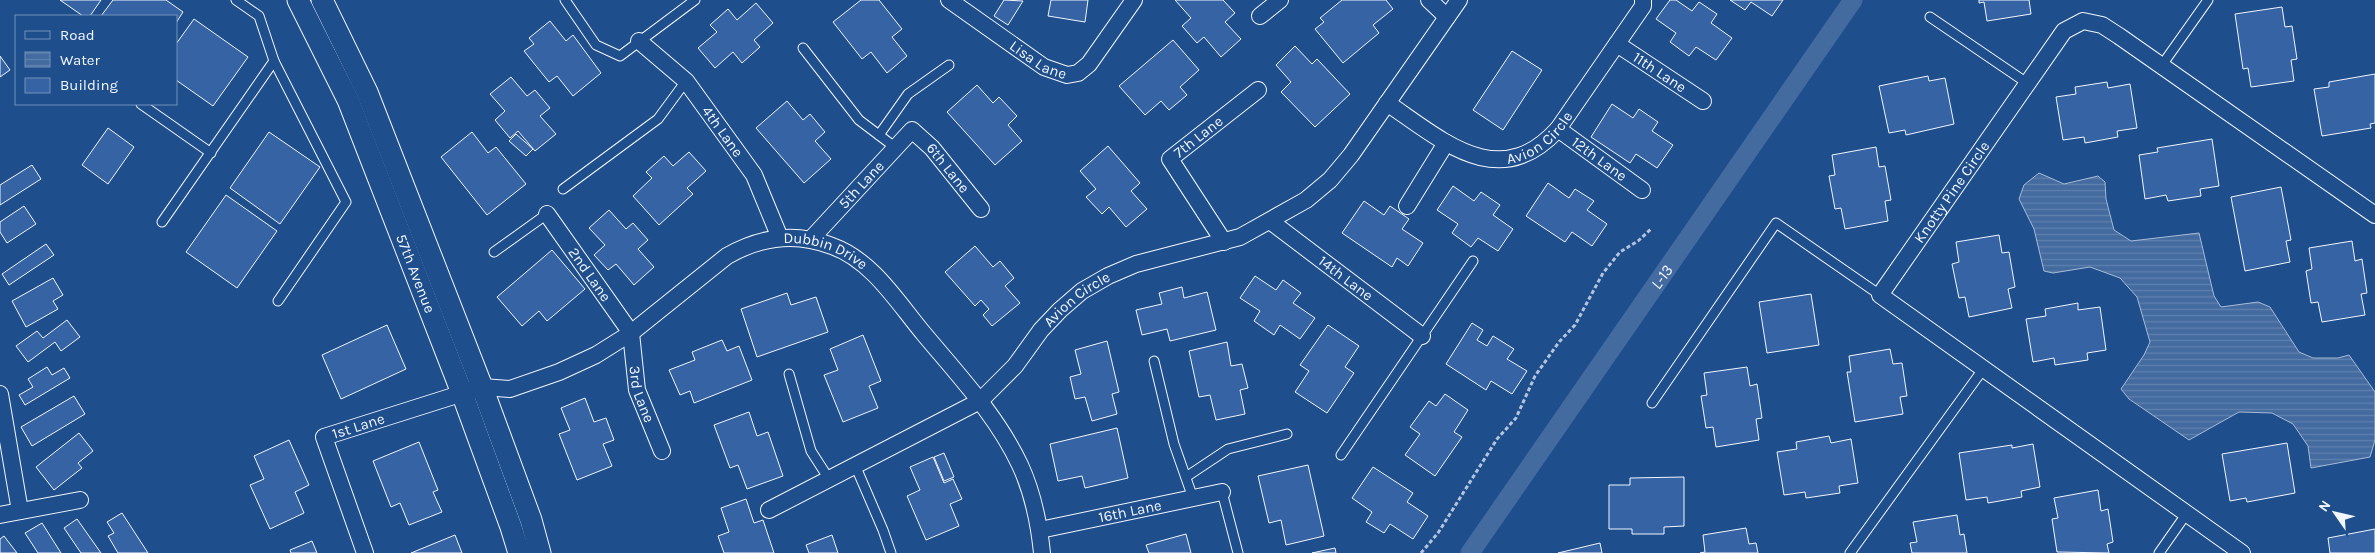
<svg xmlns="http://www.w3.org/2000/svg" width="2375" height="553" font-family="Karla,sans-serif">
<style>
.water{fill:url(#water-rules);stroke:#a8bbd7}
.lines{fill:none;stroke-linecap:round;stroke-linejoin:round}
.canal{stroke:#446ba0;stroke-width:19}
.building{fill:#3563a3;stroke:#f2f6ff}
.service-casing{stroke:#f2f6ff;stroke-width:11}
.minor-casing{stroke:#f2f6ff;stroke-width:18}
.tertiary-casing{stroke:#f2f6ff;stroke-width:23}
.path{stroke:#b3c4dc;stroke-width:3;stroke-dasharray:4 2.5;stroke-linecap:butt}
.service{stroke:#1f4e8c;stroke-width:9}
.minor{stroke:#1f4e8c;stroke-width:16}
.tertiary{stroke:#1f4e8c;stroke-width:21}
.labels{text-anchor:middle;stroke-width:4;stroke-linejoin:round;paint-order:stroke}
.street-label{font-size:15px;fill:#f2f6ff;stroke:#1f4e8c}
.water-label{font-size:16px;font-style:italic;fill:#f2f6ff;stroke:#1f4e8c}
</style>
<defs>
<pattern id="water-rules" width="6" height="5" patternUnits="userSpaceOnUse" patternTransform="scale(1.25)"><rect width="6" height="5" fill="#446ba0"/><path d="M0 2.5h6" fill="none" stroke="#5f81ae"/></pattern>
</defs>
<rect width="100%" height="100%" fill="#1f4e8c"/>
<polygon class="water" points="2039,173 2064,184 2098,176 2105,182 2106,199 2114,230 2131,241 2199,233 2214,296 2221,307 2258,302 2270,307 2299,352 2313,358 2338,358 2349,355 2375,392 2375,440 2370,457 2311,468 2308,446 2293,424 2272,413 2239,412 2189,440 2129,399 2121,389 2144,355 2150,342 2137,297 2120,278 2090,267 2053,273 2044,271 2034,229 2019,199 2024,185"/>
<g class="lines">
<path class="canal" id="s1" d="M1470 553 1853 0"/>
</g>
<g class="building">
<polygon points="60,0 101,0 90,16 83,16"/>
<polygon points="113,0 166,0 183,12 176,23 176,16 101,16"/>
<polygon points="861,0 879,0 902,29 892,37 907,56 887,73 871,52 862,59 833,22"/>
<polygon points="1004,0 1023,1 1008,25 994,16"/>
<polygon points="1051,0 1088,0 1085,22 1048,16"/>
<polygon points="1175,0 1223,0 1235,13 1225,22 1241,39 1221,57 1204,37 1197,43 1182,26 1191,18"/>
<polygon points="1342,0 1386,0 1393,9 1373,25 1379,33 1343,63 1315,29 1324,22 1320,18"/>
<polygon points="1670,0 1676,0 1692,11 1699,2 1717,14 1711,23 1732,38 1716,60 1696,47 1689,56 1670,42 1676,33 1656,19"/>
<polygon points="1730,0 1783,0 1772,16 1751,2 1745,10"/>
<polygon points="1979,0 2029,0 2031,14 1987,21 1984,2 1979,3"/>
<polygon points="756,3 773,23 754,40 760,47 742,63 733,52 715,68 698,48 717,32 710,25 728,9 737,20"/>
<polygon points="2282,7 2285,27 2292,26 2297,59 2291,60 2294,81 2251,87 2248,68 2243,69 2235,14"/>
<polygon points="194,19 248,57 213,106 176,80 176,44"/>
<polygon points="550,21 566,41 573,35 601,73 573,96 557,76 549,82 524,51 534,44 529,38"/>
<polygon points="1173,40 1199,70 1180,87 1187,95 1169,110 1161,101 1145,115 1119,86"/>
<polygon points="1295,46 1312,64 1317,59 1350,94 1315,127 1281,92 1291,82 1276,65"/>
<polygon points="1512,51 1542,70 1503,130 1473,110"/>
<polygon points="0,56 10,70 0,77"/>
<polygon points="2375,74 2375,123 2370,124 2371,128 2322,136 2314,89 2329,87 2329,82"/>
<polygon points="1928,76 1929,81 1945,78 1954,124 1906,135 1905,130 1889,133 1879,86"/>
<polygon points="511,77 527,96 535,90 550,108 540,116 556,134 535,151 518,131 510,138 495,120 505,111 490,94"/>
<polygon points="2107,82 2108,88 2130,84 2137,128 2117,131 2118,137 2085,143 2084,137 2063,140 2056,97 2076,94 2075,87"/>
<polygon points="977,85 993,103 999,97 1017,116 1008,125 1022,141 995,165 947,112"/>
<polygon points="787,101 803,120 810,114 825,132 815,141 831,159 804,183 756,128"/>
<polygon points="1612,104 1633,118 1639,109 1658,122 1652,131 1673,145 1657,168 1636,154 1630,163 1591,137"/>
<polygon points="108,128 134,147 108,184 82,165"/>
<polygon points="269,132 320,167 280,224 230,188"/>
<polygon points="472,132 488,153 496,147 526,184 487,215 441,157"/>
<polygon points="516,134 533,149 526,156 509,141"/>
<polygon points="2212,139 2219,186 2200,189 2201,196 2168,201 2166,195 2145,199 2139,155 2158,152 2157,148"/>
<polygon points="1108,146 1140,183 1131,191 1147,209 1126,227 1109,207 1102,214 1086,197 1096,189 1080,171"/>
<polygon points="1876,147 1879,167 1885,166 1891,200 1885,201 1888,221 1845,229 1841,208 1835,209 1829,176 1835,175 1832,155"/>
<polygon points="689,152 706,171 687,188 693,194 659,225 633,196 652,178 646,172 664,156 673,166"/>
<polygon points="32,165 41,179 0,205 0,185"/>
<polygon points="1548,183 1569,198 1575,189 1594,201 1587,210 1607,224 1592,246 1572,232 1565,242 1526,216"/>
<polygon points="1453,186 1474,201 1481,192 1500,205 1493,215 1513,229 1498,251 1478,238 1471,247 1452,233 1458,224 1437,210"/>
<polygon points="2281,187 2291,240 2286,241 2290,262 2245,271 2231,197"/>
<polygon points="226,195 277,231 237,288 186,252"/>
<polygon points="1364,201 1384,215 1390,206 1409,219 1402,229 1423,243 1408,266 1397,258 1392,267 1342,233"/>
<polygon points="24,206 36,224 7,243 0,232 0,222"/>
<polygon points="609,210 626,229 633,223 648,240 638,249 654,267 634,285 616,264 608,270 594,255 605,245 589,228"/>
<polygon points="1999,235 2002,253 2009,252 2015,287 2008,289 2012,308 1969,317 1965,297 1959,298 1952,264 1959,262 1956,242"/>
<polygon points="2352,241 2355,261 2362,259 2367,293 2361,294 2365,315 2322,322 2318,302 2311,303 2306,271 2312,269 2309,248"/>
<polygon points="46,244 54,255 9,285 2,274"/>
<polygon points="975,246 993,267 1000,261 1014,278 1005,286 1020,303 992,326 983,315 989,309 981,300 975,306 945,272"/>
<polygon points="552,250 585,289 547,321 539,311 522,326 497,297"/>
<polygon points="1255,276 1276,290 1283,280 1301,293 1293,303 1315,318 1300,339 1280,325 1274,335 1254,321 1260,311 1240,298"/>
<polygon points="53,278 63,295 53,301 58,309 26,327 12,301"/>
<polygon points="1182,287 1184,298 1207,292 1216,330 1170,341 1167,329 1142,335 1136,310 1162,304 1159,293"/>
<polygon points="787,293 791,305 816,297 828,332 757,357 741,309"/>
<polygon points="1811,294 1819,345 1767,353 1759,302"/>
<polygon points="2078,303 2078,310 2100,307 2106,350 2087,353 2088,360 2055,365 2054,358 2033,362 2026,319 2046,316 2045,309"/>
<polygon points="67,320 80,337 61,351 55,342 28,362 16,346 37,331 43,338"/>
<polygon points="1472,323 1483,330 1477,340 1487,346 1493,336 1514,349 1507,359 1527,371 1512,394 1491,381 1486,390 1446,364"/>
<polygon points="387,325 406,369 341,399 322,355"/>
<polygon points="1328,325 1359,346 1345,367 1354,373 1327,413 1295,392 1309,371 1300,365"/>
<polygon points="863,335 881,381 869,386 878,408 843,422 824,375 838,370 830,349"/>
<polygon points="722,340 727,351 739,346 752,380 694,403 690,391 680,395 669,370 695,360 692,352"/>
<polygon points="1107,341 1119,392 1112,394 1117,414 1092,421 1085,397 1075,399 1070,377 1081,374 1075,350"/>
<polygon points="1227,342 1231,366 1242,364 1248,388 1240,390 1245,414 1216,420 1210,395 1199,397 1189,351"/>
<polygon points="1890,349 1893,364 1902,363 1907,396 1900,397 1903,414 1855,422 1847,372 1851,372 1849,356"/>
<polygon points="47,367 52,375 64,368 70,378 25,405 19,395 33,387 28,379"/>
<polygon points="1747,367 1750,386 1757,384 1762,418 1756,419 1759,440 1716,447 1713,427 1706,428 1701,396 1707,395 1704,373"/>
<polygon points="1445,394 1468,410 1454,432 1462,437 1435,476 1405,455 1420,434 1410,427 1429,401 1436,406"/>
<polygon points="74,396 85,414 32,446 21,427"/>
<polygon points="585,398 594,422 606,418 614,440 603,444 612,466 577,480 559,434 570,430 561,408"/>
<polygon points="749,412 757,436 768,432 783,476 747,489 738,465 730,468 714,425"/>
<polygon points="1117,428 1128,478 1085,488 1082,476 1058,481 1050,444"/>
<polygon points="79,433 93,451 78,463 82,468 54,490 36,467"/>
<polygon points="1829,436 1831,443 1851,439 1858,483 1839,486 1840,493 1806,498 1805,492 1784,495 1777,452 1797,449 1796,442"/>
<polygon points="289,440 309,485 295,492 304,513 270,529 250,485 264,479 254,456"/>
<polygon points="419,442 438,490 433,492 442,512 409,525 400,503 391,507 373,461"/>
<polygon points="2287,443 2295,493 2247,502 2246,498 2230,501 2222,454"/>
<polygon points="2033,444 2040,487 2021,491 2022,497 1988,503 1987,497 1966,500 1959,453 2012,445 2012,448"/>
<polygon points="944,453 954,477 944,481 934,457"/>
<polygon points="933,457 944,483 953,479 962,499 950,504 959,526 926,540 907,496 920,490 910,467"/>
<polygon points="1308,465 1324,536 1286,545 1281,520 1269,523 1258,476"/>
<polygon points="1373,467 1413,493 1407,502 1428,516 1413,539 1390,524 1384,533 1366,522 1372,512 1352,498"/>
<polygon points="1684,477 1684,526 1664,527 1664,534 1632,534 1632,529 1609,529 1609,485 1630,485 1630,478"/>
<polygon points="2098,490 2101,511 2108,509 2113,542 2107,544 2109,553 2057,552 2052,519 2058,518 2054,498"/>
<polygon points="746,499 754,523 763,520 774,553 724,553 718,536 729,532 721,508"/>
<polygon points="122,513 148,553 118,553 108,536 114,533 107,522"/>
<polygon points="1957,515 1960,535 1964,534 1967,553 1912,553 1910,543 1917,542 1913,522"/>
<polygon points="77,519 101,553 81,553 64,528"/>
<polygon points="42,523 61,553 38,553 25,533"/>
<polygon points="1746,528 1749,544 1756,543 1758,553 1700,553 1705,552 1703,535"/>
<polygon points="2375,529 2375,553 2330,553 2328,538"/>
<polygon points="1186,534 1191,553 1149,553 1146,545"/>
<polygon points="455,535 462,553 411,553"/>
<polygon points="832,535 838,553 809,553 806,545"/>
<polygon points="4,536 17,553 0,553 0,539"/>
<polygon points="312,541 317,553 291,553 290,550"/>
<polygon points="1600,543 1602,553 1558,553"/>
<polygon points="1335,548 1336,553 1312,553"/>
</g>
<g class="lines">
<g class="service-casing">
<g id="service">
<polyline points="565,0 596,45 620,56 695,0"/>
<polyline points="1930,17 2027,83"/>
<polyline points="803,48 859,120 896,148"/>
<polyline points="274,61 346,202 278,301"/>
<polyline points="2162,65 2208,0"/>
<polyline points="141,104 211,153"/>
<polyline points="879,135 908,94 949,65"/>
<polyline points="563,189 658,119 686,81"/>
<polyline points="162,222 274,61 259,16 236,0"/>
<polyline points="494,252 547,214"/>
<polyline points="1154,361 1174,444 1193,498"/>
<polyline points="789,374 811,451 829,479"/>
<polyline points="1652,403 1776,223 1880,295"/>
<polyline points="1341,455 1473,261"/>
<polyline points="855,465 883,530 891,553"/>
<polyline points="1186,477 1228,449 1287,434"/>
<polyline points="1222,492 1238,553"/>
<polyline points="1850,553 1984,368"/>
<polyline points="2159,553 2187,513"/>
</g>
</g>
<g class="minor-casing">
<g id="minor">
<path id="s2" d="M949 0 1044 67 1067 75 1078 73 1089 64 1134 0"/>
<polyline points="1429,0 1447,17"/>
<polyline points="1260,16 1280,0"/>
<path id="s3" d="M639 41 686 81 754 175 780 238"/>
<path id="s4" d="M1617 44 1703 101"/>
<path id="s5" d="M1387 103C1442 140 1499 194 1558 129L1643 6V0"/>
<path id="s6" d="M1558 129 1642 190"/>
<polyline points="1407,206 1446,143"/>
<path id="s7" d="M547 214 631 333 637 390 662 451"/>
<path id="s8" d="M1270 221 1422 336"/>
<path id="s9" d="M811 239 912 130 932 148 981 209"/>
<path id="s10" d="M1224 242 1170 159 1258 90"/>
<polyline points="0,394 20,511"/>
<path id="s11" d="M769 510 980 401 1015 366 1041 330 1060 310 1082 291 1108 276 1136 264 1240 237 1306 200 1330 180 1351 155 1459 0"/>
<polyline points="0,515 80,500"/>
<path id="s12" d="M1040 530 1222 492"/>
<path id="s13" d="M365 553 324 437 482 387 510 389 559 372 596 355 631 333 727 256C760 237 796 232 832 246 872 260 898 303 924 334 959 376 997 416 1020 465 1033 493 1039 523 1042 553"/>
<path id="s14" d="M2242 553 1880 295 2064 31 2083 21 2102 25 2119 36 2375 215"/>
</g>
</g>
<g class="tertiary-casing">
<g id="tertiary">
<path id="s15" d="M298 0 348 100 462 393 511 527 519 553"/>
<polyline points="322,0 367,92 482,387 531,520 540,553"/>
</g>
</g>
<polyline class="path" points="1421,553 1438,533 1497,439 1516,418 1535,376 1559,342 1575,325 1603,273 1620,252 1638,241 1651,229"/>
<use href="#service" class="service"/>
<use href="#minor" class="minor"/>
<use href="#tertiary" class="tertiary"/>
</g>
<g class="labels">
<g class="street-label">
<text dy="5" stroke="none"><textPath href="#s2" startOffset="108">Lisa Lane</textPath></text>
<text dy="5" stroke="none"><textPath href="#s4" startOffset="51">11th Lane</textPath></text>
<text dy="5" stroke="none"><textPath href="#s3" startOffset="124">4th Lane</textPath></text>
<text dy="5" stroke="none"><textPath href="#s5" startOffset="175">Avion Circle</textPath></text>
<text dy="5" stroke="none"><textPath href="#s10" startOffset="135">7th Lane</textPath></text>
<text dy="5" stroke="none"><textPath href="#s6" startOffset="51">12th Lane</textPath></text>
<text dy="5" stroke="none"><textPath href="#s9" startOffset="201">6th Lane</textPath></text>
<text dy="5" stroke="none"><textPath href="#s9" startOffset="74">5th Lane</textPath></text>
<text dy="5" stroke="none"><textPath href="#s14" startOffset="570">Knotty Pine Circle</textPath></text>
<text dy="5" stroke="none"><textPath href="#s13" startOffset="678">Dubbin Drive</textPath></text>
<text dy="5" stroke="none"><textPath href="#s15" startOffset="298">57th Avenue</textPath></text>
<text dy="5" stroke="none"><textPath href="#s7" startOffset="74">2nd Lane</textPath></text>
<text dy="5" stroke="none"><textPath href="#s8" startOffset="95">14th Lane</textPath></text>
<text dy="5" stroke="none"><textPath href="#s11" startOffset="379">Avion Circle</textPath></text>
<text dy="5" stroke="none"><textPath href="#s7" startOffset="208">3rd Lane</textPath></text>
<text dy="5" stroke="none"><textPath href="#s13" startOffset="159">1st Lane</textPath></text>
<text dy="5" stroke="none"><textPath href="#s12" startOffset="92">16th Lane</textPath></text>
</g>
<g class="water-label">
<text dy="6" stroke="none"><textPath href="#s1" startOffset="336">L-13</textPath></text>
</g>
</g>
<rect x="15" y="15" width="162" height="90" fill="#1f4e8c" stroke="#7391ba"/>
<rect x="25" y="31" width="25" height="8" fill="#1f4e8c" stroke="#7391ba"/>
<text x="60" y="40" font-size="15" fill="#f2f6ff">Road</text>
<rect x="25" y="52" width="25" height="15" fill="url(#water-rules)" stroke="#7391ba"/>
<text x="60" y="65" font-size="15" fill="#f2f6ff">Water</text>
<rect x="25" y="78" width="25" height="15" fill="#3563a3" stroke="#7391ba"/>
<text x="60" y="90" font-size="15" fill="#f2f6ff">Building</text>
<g transform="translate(2335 513) rotate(304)" stroke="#1f4e8c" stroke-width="4" paint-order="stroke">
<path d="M0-4L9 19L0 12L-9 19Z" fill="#f2f6ff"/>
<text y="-8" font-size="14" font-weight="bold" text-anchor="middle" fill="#f2f6ff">N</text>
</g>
</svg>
